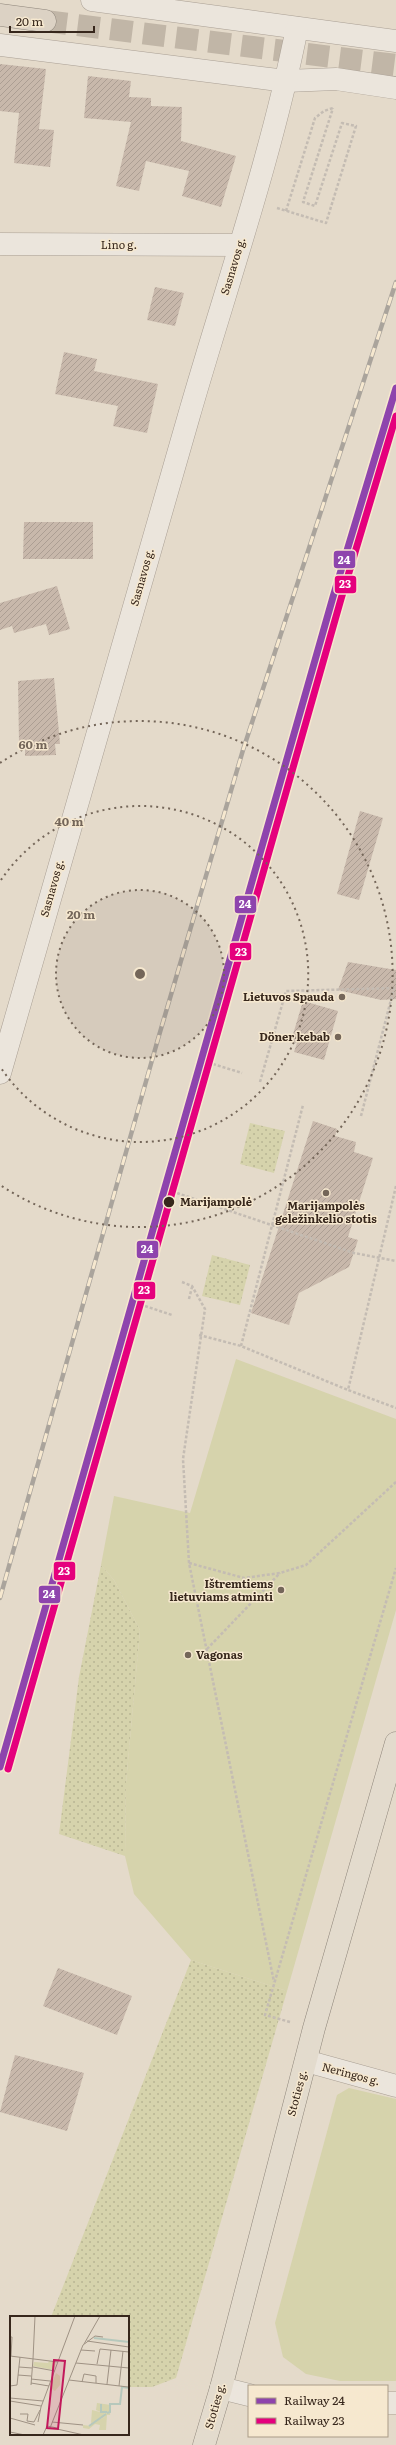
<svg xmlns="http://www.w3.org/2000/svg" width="396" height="2445" font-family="Literata,serif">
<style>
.grass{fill:url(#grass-dots)}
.park{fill:#d6d3ac}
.building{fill:url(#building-hatch)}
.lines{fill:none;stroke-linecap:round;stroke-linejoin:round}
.trunk-tunnel{stroke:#c1b6a7;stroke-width:22;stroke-dasharray:22 11;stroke-linecap:butt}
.minor-casing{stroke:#a99f94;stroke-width:23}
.tertiary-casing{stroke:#a99f94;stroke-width:23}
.primary-casing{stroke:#8e857a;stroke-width:23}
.trunk-casing{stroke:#8e857a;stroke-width:23}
.path{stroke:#c4bcb3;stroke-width:2.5;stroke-dasharray:3 2;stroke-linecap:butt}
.minor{stroke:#ebe5dc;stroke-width:22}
.tertiary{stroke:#ebe5dc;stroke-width:22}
.primary{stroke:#e3dbcd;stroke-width:22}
.trunk{stroke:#dcd2c4;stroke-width:22}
.rail-casing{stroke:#aaa49c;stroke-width:4.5}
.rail{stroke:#f6e8cf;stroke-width:3;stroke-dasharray:9;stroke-linecap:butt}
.rail-1-casing{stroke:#f6e8cf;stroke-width:10}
.rail-2-casing{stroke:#f6e8cf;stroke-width:10}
.rail-1{stroke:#8e44ad;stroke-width:7}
.rail-2{stroke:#e5007d;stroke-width:7}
.ring{fill:none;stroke:#746659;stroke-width:2;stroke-dasharray:2 4}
.poi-dot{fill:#746659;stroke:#f6e8cf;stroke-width:1.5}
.stop-dot{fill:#37271c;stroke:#f6e8cf;stroke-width:1.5}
.labels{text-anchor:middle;stroke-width:3;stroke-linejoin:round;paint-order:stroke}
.street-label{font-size:11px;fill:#37271c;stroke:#f6e8cf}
.poi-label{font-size:11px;font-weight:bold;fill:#37271c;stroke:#f6e8cf;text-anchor:end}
.stop-label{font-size:11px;font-weight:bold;fill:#37271c;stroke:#f6e8cf;text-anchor:start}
.inset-river{fill:none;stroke:#b6c8bc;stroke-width:2}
.inset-road{fill:none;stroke:#9f9284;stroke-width:1}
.view{fill:#c2185b;fill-opacity:0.15;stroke:#c2185b;stroke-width:2}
.inset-edge{fill:none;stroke:#37271c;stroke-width:2}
.centre{fill:#746659;stroke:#f6e8cf;stroke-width:2}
.ring-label{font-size:12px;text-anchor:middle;font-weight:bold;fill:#746659;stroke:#f6e8cf;stroke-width:3;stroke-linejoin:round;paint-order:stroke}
.line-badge{stroke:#f6e8cf;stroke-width:1.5}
.badge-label{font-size:11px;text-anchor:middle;font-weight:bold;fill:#fff}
</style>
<defs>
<pattern id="grass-dots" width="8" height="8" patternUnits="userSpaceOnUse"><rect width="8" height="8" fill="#d6d3ac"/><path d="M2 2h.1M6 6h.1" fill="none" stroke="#b8b593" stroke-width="1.8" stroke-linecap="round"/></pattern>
<pattern id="building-hatch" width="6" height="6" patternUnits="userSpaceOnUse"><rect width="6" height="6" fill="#c8b8ab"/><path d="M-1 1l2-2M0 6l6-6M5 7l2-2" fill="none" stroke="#ac9e93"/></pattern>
</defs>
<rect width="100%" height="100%" fill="#e4daca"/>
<g class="grass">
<polygon points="250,1123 285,1131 274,1173 240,1164"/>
<polygon points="212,1255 250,1265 240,1305 202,1296"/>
<polygon points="101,1565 114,1580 140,1630 126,1783 125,1856 59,1834 79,1677"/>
<polygon points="191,1960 287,1991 176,2378 152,2387 128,2387 128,2317 51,2317"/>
</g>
<g class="park">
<polygon points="236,1359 396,1419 396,1610 287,1991 191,1960 134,1894 125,1856 126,1783 140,1630 114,1580 101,1565 114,1496 190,1513"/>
<polygon points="349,2088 396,2099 396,2381 340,2381 306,2374 283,2357 275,2323 337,2095"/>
</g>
<g class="building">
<polygon points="0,64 46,69 39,129 54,130 50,167 14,163 19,113 0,111"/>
<polygon points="88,76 131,81 129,97 151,98 151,106 182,107 181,141 236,156 221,207 182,196 189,171 146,161 139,191 116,186 131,122 84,118"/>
<polygon points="155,287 184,293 175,326 147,320"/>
<polygon points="64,352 97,359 94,371 158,384 147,433 113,426 118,406 55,394"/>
<polygon points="24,522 93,522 93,559 23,559"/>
<polygon points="57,586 70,629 49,635 46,624 14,633 12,626 0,630 0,603"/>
<polygon points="54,678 60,744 55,744 56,755 25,756 25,742 19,743 18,681"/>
<polygon points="360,811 383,818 359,900 337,894"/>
<polygon points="348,962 396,970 396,999 381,1000 338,990"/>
<polygon points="303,1001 338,1011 324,1060 294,1052 297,1043 291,1041"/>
<polygon points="313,1121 337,1129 335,1136 356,1142 354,1152 373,1158 348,1237 358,1240 349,1267 299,1293 289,1325 251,1313"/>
<polygon points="58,1968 132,1996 117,2035 43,2006"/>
<polygon points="15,2055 84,2073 67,2131 0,2112"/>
</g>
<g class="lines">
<polyline class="trunk-tunnel" points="45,21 396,65"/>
<g class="minor-casing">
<g id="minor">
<polyline points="92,0 396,41"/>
<polyline points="0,45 286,81 336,79 396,88"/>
<polyline points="0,244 239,245"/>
<path d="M0 1073C62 852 126 632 190 412 227 284 271 158 297 28"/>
<polyline points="306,2061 396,2086"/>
</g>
</g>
<g class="tertiary-casing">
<g id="tertiary">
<polyline points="221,2388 249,2395"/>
<polyline points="387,2403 396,2403"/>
</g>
</g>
<g class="primary-casing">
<polyline id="primary" points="204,2445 221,2388 314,2028 396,1743"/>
</g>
<g class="trunk-casing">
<polyline id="trunk" points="0,15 45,21"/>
</g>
<g class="path">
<polyline points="277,208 326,223 356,126 342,123 315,206 303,202 333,108"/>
<polyline points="286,211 315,118 324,111 333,108"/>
<polyline points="213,1064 242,1073"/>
<polyline points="260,1082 286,991 396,988"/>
<polyline points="361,1116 394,988"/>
<polyline points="396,1186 348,1390 396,1408"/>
<polyline points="177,1193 354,1253 396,1261"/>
<polyline points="182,1282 192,1286 205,1309 183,1459 189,1563 274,1982"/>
<polyline points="189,1299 192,1287"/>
<polyline points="145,1306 172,1315"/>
<polyline points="199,1335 241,1346 348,1390"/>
<polyline points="241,1346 303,1105"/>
<polyline points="189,1563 244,1578 280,1573 306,1565 396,1482"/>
<polyline points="207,1649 280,1573"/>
<polyline points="290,2022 265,2015 396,1568"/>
</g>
<use href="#minor" class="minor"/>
<use href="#tertiary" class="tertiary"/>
<use href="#primary" class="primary"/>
<use href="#trunk" class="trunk"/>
<g class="rail-casing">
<polyline id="rail" points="0,1598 158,1039 243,750 396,282"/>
</g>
<use href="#rail" class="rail"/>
<g class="rail-1-casing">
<polyline id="rail-1" points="0,1767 333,597 396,388"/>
</g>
<g class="rail-2-casing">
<polyline id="rail-2" points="8,1769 341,599 396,416"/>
</g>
<use href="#rail-1" class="rail-1"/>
<use href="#rail-2" class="rail-2"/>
</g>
<circle cx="140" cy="974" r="84" fill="#746659" fill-opacity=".12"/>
<g class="ring">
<circle cx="140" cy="974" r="84"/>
<path d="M1 880A168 168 0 1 1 1 1068"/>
<path d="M0 763A253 253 0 1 1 0 1185"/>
</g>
<g class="poi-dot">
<circle cx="342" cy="997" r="4"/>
<circle cx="338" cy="1037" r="4"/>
<circle cx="326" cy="1193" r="4"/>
<circle cx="281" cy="1590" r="4"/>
<circle cx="188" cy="1655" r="4"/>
</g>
<circle class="stop-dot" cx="169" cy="1202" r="6"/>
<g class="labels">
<g class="street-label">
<text x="119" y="249">Lino g.</text>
<text transform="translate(233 266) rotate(-73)" y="4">Sasnavos g.</text>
<text transform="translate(142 577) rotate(-74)" y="4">Sasnavos g.</text>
<text transform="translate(52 888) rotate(-74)" y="4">Sasnavos g.</text>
<text transform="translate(351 2074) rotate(15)" y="4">Neringos g.</text>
<text transform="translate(297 2093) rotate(-75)" y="4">Stoties g.</text>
<text transform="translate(215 2406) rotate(-74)" y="4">Stoties g.</text>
</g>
<g class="poi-label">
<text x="334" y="1001">Lietuvos Spauda</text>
<text x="330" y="1041">Döner kebab</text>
<text x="326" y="1210" text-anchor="middle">Marijampolės<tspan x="326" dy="13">geležinkelio stotis</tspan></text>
<text x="273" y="1588">Ištremtiems<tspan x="273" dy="13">lietuviams atminti</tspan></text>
<text x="196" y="1659" text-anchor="start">Vagonas</text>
</g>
<g class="stop-label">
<text x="180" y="1206">Marijampolė</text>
</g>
</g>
<g transform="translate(10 2316)">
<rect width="119" height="119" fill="#e4daca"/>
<path d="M82 94 94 97 95 101 81 107Z" fill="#d6d3ac"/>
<path d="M87 87 101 89 100 99H97L96 114H89L90 109 85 108 79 113 73 112V109L81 110V107L95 101V98L86 94Z" fill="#d6d3ac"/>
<path d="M39 45 46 46 44 54 23 50 24 46 38 47ZM46 57 50 60V69L45 75 40 72Z" fill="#d6d3ac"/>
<path class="inset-river" d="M84 22 119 26M91 88V96H97M97 97 100 96V88H110L112 71 119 72M79 110 96 98"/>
<path class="inset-road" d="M0 21H2L1 40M77 25 119 31M74 28 90 0M71 34 85 35M0 40 48 46M23 43 25 0M66 47 119 52M87 48 90 33 119 36M9 51 22 52M23 51 45 55M8 59 21 60M21 63 40 65M59 64 118 71M72 66 74 58 86 60V67M21 67 39 70M97 68 101 34M21 69 23 43M0 70 7 69 10 41M109 70 113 35M0 82 33 85M0 85 31 90M10 98H18L17 105M0 102 25 109M17 105 24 106 30 94M28 106 31 91 65 0M42 106 73 109M40 112 73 29 85 20 93 21M47 113 74 119M0 116 15 119M33 119 37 110 47 112"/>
<path class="view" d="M44 44 55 45 48 113 37 112Z"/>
<rect width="119" height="119" class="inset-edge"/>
</g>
<circle cx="140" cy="974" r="6" class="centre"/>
<g class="ring-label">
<text x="33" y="749">60 m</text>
<text x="69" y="826">40 m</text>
<text x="81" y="919">20 m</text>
</g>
<g class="line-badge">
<rect x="333" y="550" width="23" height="19" rx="4" fill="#8e44ad"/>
<rect x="334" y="575" width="23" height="19" rx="4" fill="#e5007d"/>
<rect x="234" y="895" width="23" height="19" rx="4" fill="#8e44ad"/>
<rect x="229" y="942" width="23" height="19" rx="4" fill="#e5007d"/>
<rect x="136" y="1240" width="23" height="19" rx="4" fill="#8e44ad"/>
<rect x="133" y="1281" width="23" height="19" rx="4" fill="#e5007d"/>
<rect x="53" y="1561" width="23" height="20" rx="4" fill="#e5007d"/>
<rect x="38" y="1585" width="23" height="19" rx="4" fill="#8e44ad"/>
</g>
<g class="badge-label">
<text x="344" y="564">24</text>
<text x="345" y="588">23</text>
<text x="245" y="908">24</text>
<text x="241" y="956">23</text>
<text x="147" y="1253">24</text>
<text x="144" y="1294">23</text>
<text x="64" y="1575">23</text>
<text x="49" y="1598">24</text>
</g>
<rect x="248" y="2385" width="140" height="52" fill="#f6e8cf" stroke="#aa9b87"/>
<rect x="256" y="2398" width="20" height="6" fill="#8e44ad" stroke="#aa9b87"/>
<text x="284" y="2405" font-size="12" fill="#37271c">Railway 24</text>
<rect x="256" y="2418" width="20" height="6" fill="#e5007d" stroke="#aa9b87"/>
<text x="284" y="2425" font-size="12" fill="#37271c">Railway 23</text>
<path d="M10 26v6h84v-6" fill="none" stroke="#37271c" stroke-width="2"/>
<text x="16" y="26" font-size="12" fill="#37271c" stroke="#f6e8cf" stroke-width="3" paint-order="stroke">20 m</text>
</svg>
